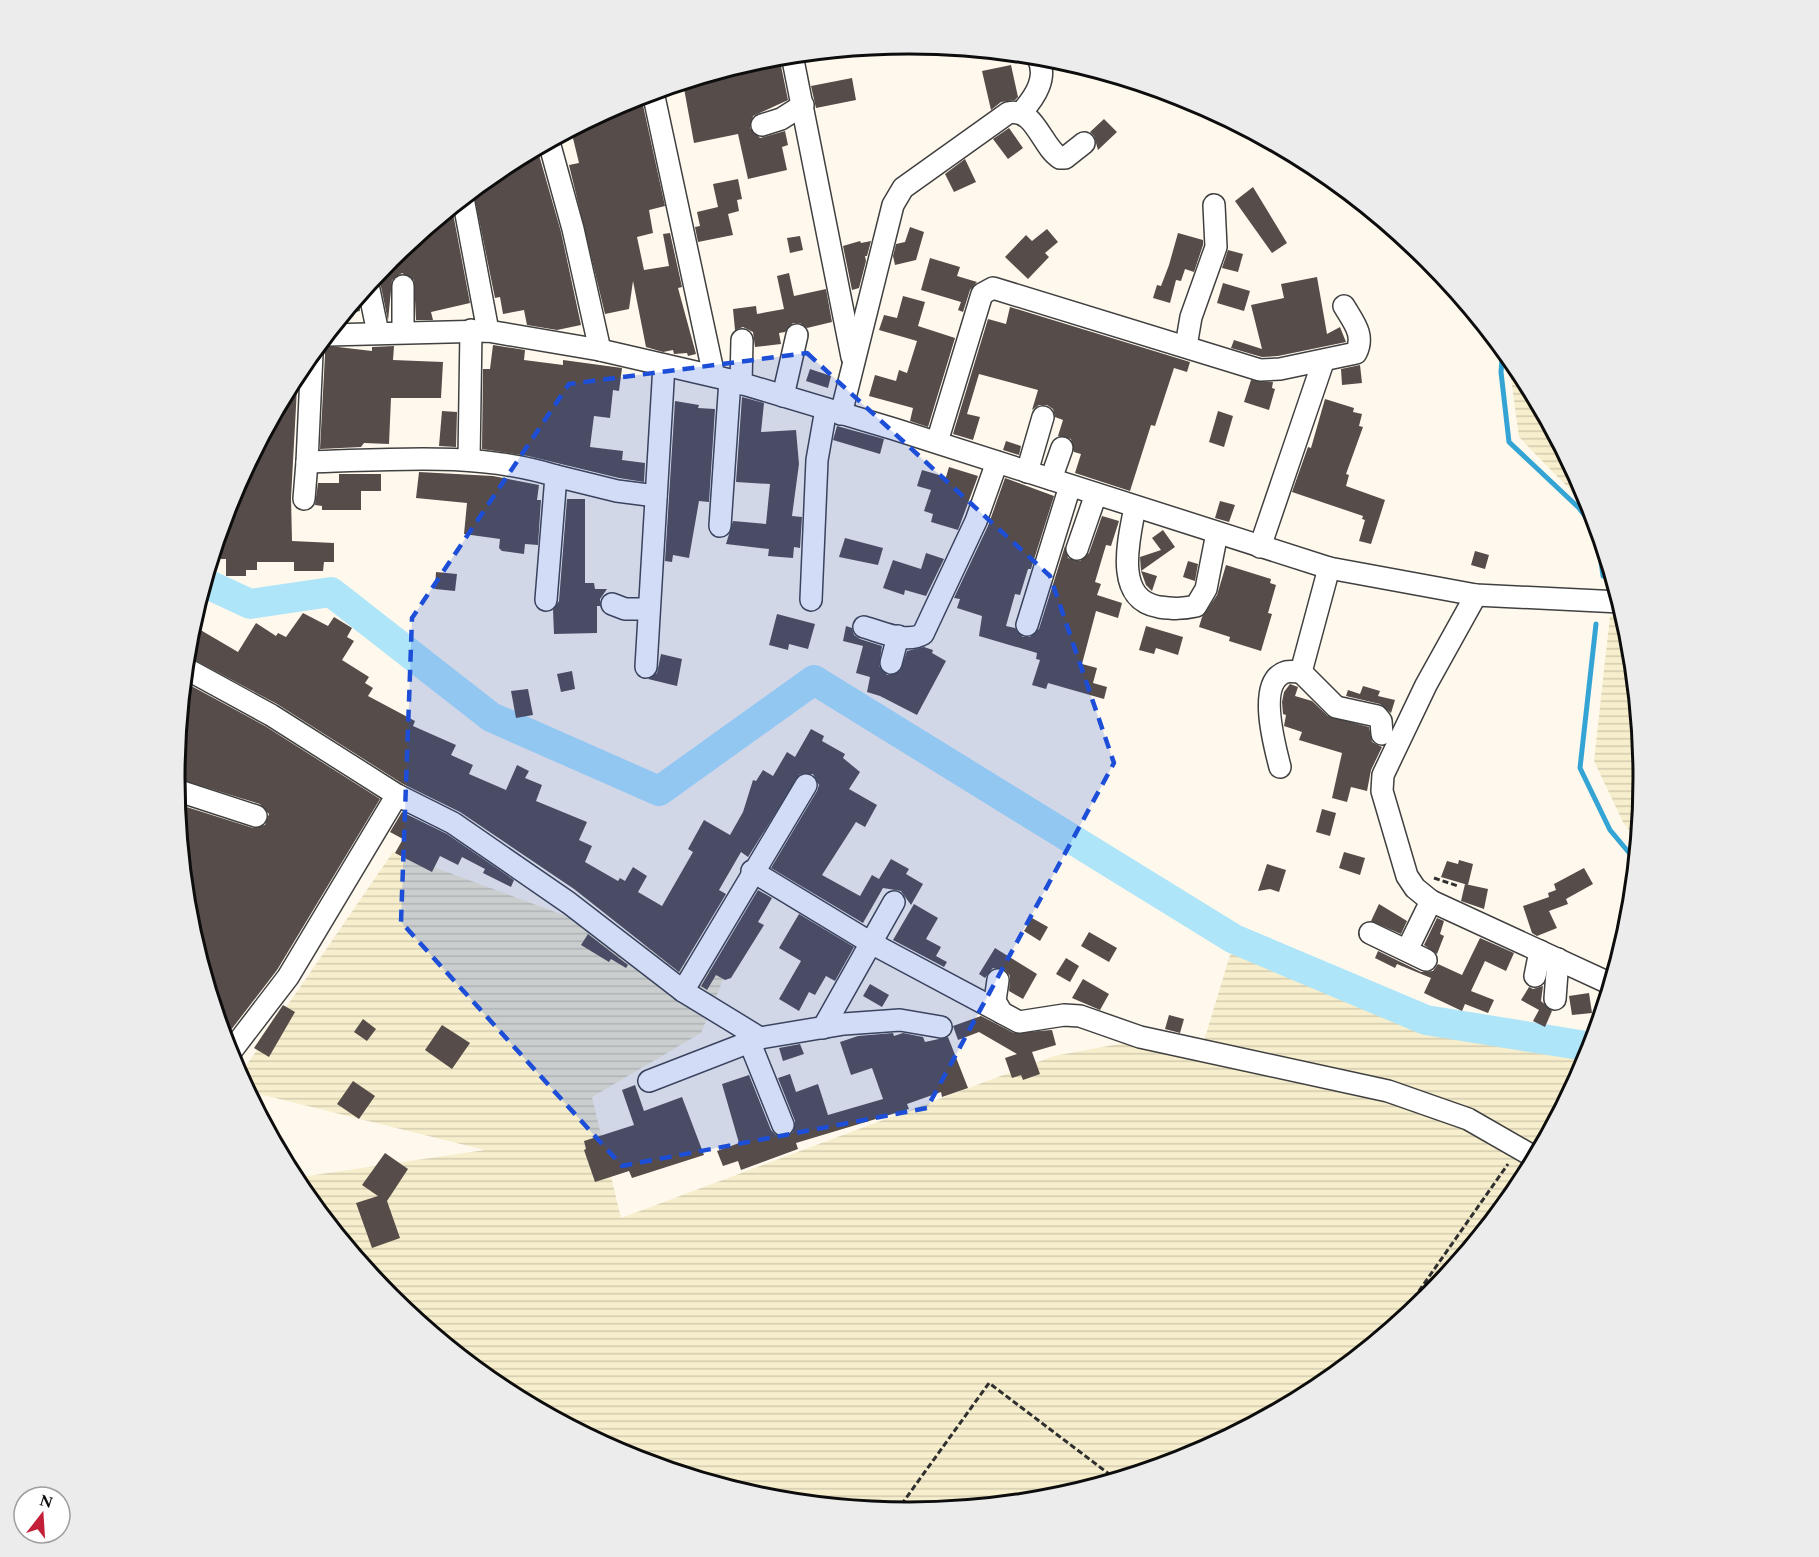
<svg xmlns="http://www.w3.org/2000/svg" width="1819" height="1557" font-family="Spectral,serif">
<style>
.farmland{fill:url(#farmland-rules)}
.lines{fill:none;stroke-linecap:round;stroke-linejoin:round}
.stream{stroke:#33a4d3;stroke-width:5}
.river{stroke:#afe5f9;stroke-width:30}
.building{fill:#564c49}
.minor-casing{stroke:#404040;stroke-width:24}
.path{stroke:#2f2f2f;stroke-width:3;stroke-dasharray:6 3;stroke-linecap:butt}
.minor{stroke:#fff;stroke-width:21}
.marked{fill:#1d4ed8;fill-opacity:0.2;stroke:#1d4ed8;stroke-width:4.5;stroke-dasharray:12 8;stroke-linejoin:round}
.rim{fill:none;stroke:#0d0d0d;stroke-width:3}
</style>
<defs>
<pattern id="farmland-rules" width="6" height="5" patternUnits="userSpaceOnUse" patternTransform="scale(1.5)"><rect width="6" height="5" fill="#f6eecc"/><path d="M0 2.5h6" fill="none" stroke="#d2cbae"/></pattern>
</defs>
<rect width="100%" height="100%" fill="#fff9ed"/>
<g class="farmland">
<polygon points="1511,358 1521,370 1589,498 1593,513 1519,437 1510,371"/>
<polygon points="1610,616 1625,616 1630,635 1644,779 1638,842 1623,822 1594,761"/>
<polygon points="393,852 725,975 701,1033 592,1097 621,1218 1054,1056 1135,1041 1438,1103 1534,1162 1512,1197 1501,1194 1425,1302 1318,1390 1190,1458 1053,1499 909,1513 766,1499 628,1457 501,1389 390,1298 298,1187 294,1178 485,1150 247,1091 239,1076"/>
<polygon points="1233,945 1427,1028 1587,1055 1588,1060 1540,1150 1536,1147 1203,1044"/>
</g>
<g class="lines">
<g class="stream">
<polyline points="1503,348 1501,372 1509,442 1579,508 1597,532 1603,576"/>
<polyline points="1596,624 1580,768 1610,830 1636,861"/>
</g>
<polyline class="river" points="205,583 250,604 331,592 491,717 659,791 814,680 1234,939 1426,1020 1592,1047"/>
</g>
<g class="building">
<polygon points="779,56 788,100 753,116 750,128 760,138 785,131 788,145 782,147 787,170 748,179 738,134 694,143 683,83 766,58"/>
<polygon points="1011,65 1018,97 1015,100 1001,102 991,110 982,71"/>
<polygon points="852,78 856,100 816,108 811,86"/>
<polygon points="641,96 665,206 649,210 653,233 637,237 644,270 669,266 663,234 670,233 682,287 678,288 696,354 688,356 687,353 674,354 673,350 663,352 646,347 633,281 629,309 605,314 569,165 579,163 571,130"/>
<polygon points="1104,119 1117,132 1098,150 1094,136 1090,132"/>
<polygon points="1009,128 1023,148 1008,159 993,139"/>
<polygon points="537,148 561,232 581,325 557,330 527,325 524,310 503,314 500,297 495,298 473,190 501,167"/>
<polygon points="965,159 976,182 954,192 945,174"/>
<polygon points="738,179 742,199 737,200 739,211 728,214 733,235 698,242 695,227 700,226 697,212 718,207 713,184"/>
<polygon points="1253,187 1287,243 1272,253 1235,201"/>
<polygon points="452,208 470,303 431,312 433,320 416,320 414,280 402,273 392,280 388,321 380,282 376,275 390,259"/>
<polygon points="910,227 924,232 916,260 895,265 893,256 896,244 905,242"/>
<polygon points="1047,229 1058,242 1045,253 1049,257 1028,279 1005,257 1026,235 1032,241"/>
<polygon points="1178,233 1203,240 1203,245 1194,272 1185,269 1181,281 1176,280 1170,303 1153,298 1157,285 1161,286 1169,265"/>
<polygon points="800,236 803,250 790,253 787,238"/>
<polygon points="860,241 861,243 871,241 867,256 865,256 866,261 859,288 852,290 843,246"/>
<polygon points="1228,250 1243,254 1238,272 1222,268"/>
<polygon points="930,258 960,267 957,276 977,282 970,290 963,312 958,310 961,302 921,290"/>
<polygon points="789,273 794,296 826,289 832,322 807,328 800,323 793,323 785,332 779,333 781,344 755,347 753,332 743,327 735,330 733,309 756,306 757,314 784,309 777,276"/>
<polygon points="1317,277 1327,334 1340,327 1346,342 1278,356 1262,357 1231,348 1234,340 1262,349 1251,305 1284,298 1281,284"/>
<polygon points="1223,283 1250,291 1244,311 1217,303"/>
<polygon points="903,296 925,302 918,326 955,338 928,427 910,421 913,408 869,396 875,375 896,381 899,370 907,373 917,341 879,330 884,315 897,318"/>
<polygon points="358,298 360,311 344,314"/>
<polygon points="1010,307 1190,362 1187,372 1174,368 1155,426 1151,425 1130,491 1075,473 1081,454 1074,452 1071,439 1058,436 1063,420 1055,417 1053,409 1047,405 1039,405 1032,410 1038,390 979,374 967,414 980,417 973,440 953,434 988,319 1006,324"/>
<polygon points="321,345 372,351 372,347 394,346 393,360 443,362 441,398 391,398 389,444 364,443 361,447 320,449 325,355"/>
<polygon points="493,345 525,350 524,360 563,365 563,360 622,368 619,391 613,390 610,418 594,416 590,447 623,451 622,460 645,463 644,482 619,478 528,456 482,449 483,369 490,369"/>
<polygon points="1360,365 1362,383 1342,385 1341,369"/>
<polygon points="810,369 831,376 828,388 806,381"/>
<polygon points="298,370 291,498 292,541 334,543 334,562 324,562 323,571 294,571 294,562 257,562 257,570 246,570 246,576 226,576 226,559 221,559 221,555 213,555 231,497"/>
<polygon points="1251,380 1273,382 1272,388 1275,389 1269,410 1244,402"/>
<polygon points="742,397 764,403 761,432 796,430 799,464 792,516 802,517 800,548 794,547 793,558 768,556 769,549 726,544 733,521 766,524 770,484 736,482"/>
<polygon points="1325,399 1354,408 1353,412 1362,414 1359,426 1363,427 1346,474 1349,475 1346,486 1385,500 1371,544 1359,541 1365,520 1362,519 1363,516 1292,492 1308,447 1311,448"/>
<polygon points="675,401 699,405 698,408 715,409 709,502 699,501 689,558 673,555 672,562 665,561"/>
<polygon points="442,411 457,412 456,447 439,446"/>
<polygon points="1218,411 1233,416 1224,447 1209,442"/>
<polygon points="837,426 884,439 880,454 833,440"/>
<polygon points="1006,441 1021,446 1019,455 1003,450"/>
<polygon points="949,467 978,476 958,530 931,522 933,514 924,511 931,490 917,486 922,470 946,477"/>
<polygon points="419,472 493,476 539,485 537,500 541,500 538,545 525,544 524,554 502,551 499,548 500,539 464,534 467,503 416,498"/>
<polygon points="339,474 381,474 381,491 361,491 361,510 322,510 322,506 315,505 318,483 339,483"/>
<polygon points="1005,478 1054,496 1031,569 1028,569 1020,595 1015,594 1006,626 1015,628 1023,637 1030,637 1039,629 1065,546 1068,558 1080,561 1089,553 1102,516 1119,521 1111,546 1106,545 1095,582 1101,584 1097,595 1122,603 1118,618 1096,611 1082,664 1097,668 1093,683 1107,687 1104,699 1048,683 1046,689 1032,685 1040,660 1036,659 1037,653 979,636 982,616 957,608 960,599 954,598 988,526"/>
<polygon points="567,499 585,499 585,583 594,583 595,589 607,589 600,599 600,606 597,606 597,633 554,634 553,610 559,601"/>
<polygon points="1220,501 1235,505 1229,522 1215,518"/>
<polygon points="1163,530 1175,547 1141,571 1140,557 1161,550 1152,538"/>
<polygon points="845,538 883,548 878,565 839,557"/>
<polygon points="1475,551 1489,555 1485,569 1471,565"/>
<polygon points="926,553 944,559 926,596 905,590 904,595 883,588 893,560 921,569"/>
<polygon points="1188,561 1198,564 1195,581 1183,577"/>
<polygon points="1226,565 1271,579 1270,583 1276,585 1268,613 1272,614 1261,651 1229,641 1230,637 1199,627 1202,617 1217,595"/>
<polygon points="1141,571 1157,576 1152,591 1146,585"/>
<polygon points="436,572 457,574 455,591 435,589"/>
<polygon points="303,613 328,626 334,617 352,628 347,637 354,641 342,660 369,677 365,683 373,688 368,696 415,721 413,726 456,745 451,755 473,765 469,774 506,790 517,765 529,771 525,778 542,785 536,801 587,822 579,840 592,846 585,862 618,881 620,878 625,881 633,867 647,876 638,892 662,906 693,852 688,849 704,820 730,835 743,812 753,780 756,781 763,770 773,776 787,752 795,757 811,729 824,736 822,741 845,754 843,758 860,772 849,789 877,805 865,827 856,822 822,875 860,896 872,875 879,879 891,859 909,869 906,874 923,884 911,905 901,891 883,888 863,923 771,868 817,791 819,785 813,774 800,774 748,857 741,852 719,890 726,894 679,972 574,889 460,812 403,784 277,704 187,656 192,625 238,652 256,623 276,636 278,633 286,637"/>
<polygon points="777,614 815,624 808,649 789,644 788,650 769,645"/>
<polygon points="846,626 852,628 854,635 860,639 882,646 879,666 887,675 900,671 907,651 924,647 933,650 932,653 946,661 917,715 880,696 867,692 870,677 856,673 863,646 843,641"/>
<polygon points="1146,626 1183,637 1178,655 1156,648 1154,654 1139,650"/>
<polygon points="661,654 682,659 677,686 648,679 657,673"/>
<polygon points="572,671 575,689 561,692 557,674"/>
<polygon points="184,682 265,726 380,799 277,970 224,1039 189,924 191,918 188,917 177,804 253,828 265,825 269,814 260,804 175,778"/>
<polygon points="1290,684 1298,687 1295,696 1312,701 1328,716 1369,727 1372,742 1382,747 1371,770 1367,791 1351,787 1347,802 1332,798 1342,753 1299,740 1302,732 1284,726 1286,715 1283,714 1282,702 1284,692"/>
<polygon points="1363,686 1380,691 1378,696 1395,700 1391,713 1380,704 1346,696 1348,690 1360,694"/>
<polygon points="528,689 533,715 516,718 511,691"/>
<polygon points="1322,809 1336,813 1330,836 1316,832"/>
<polygon points="402,812 447,834 514,880 511,887 483,873 485,869 462,857 458,865 440,856 432,872 395,853 403,839 390,832"/>
<polygon points="1344,852 1365,858 1360,875 1339,868"/>
<polygon points="1459,860 1473,864 1468,885 1441,877 1447,861 1458,864"/>
<polygon points="1267,864 1286,870 1279,892 1270,889 1258,891"/>
<polygon points="1584,868 1593,884 1566,899 1568,904 1549,911 1557,928 1537,936 1532,933 1523,906 1549,897 1548,893 1556,890 1554,884"/>
<polygon points="1465,884 1488,889 1484,909 1461,901"/>
<polygon points="758,890 772,898 758,922 764,925 731,978 725,980 716,975 707,990 701,986"/>
<polygon points="914,904 938,918 926,939 941,947 936,956 947,962 944,967 893,940"/>
<polygon points="1379,904 1407,921 1401,934 1371,921"/>
<polygon points="799,914 854,947 835,981 826,976 815,995 809,992 799,1011 779,999 801,961 779,948"/>
<polygon points="1032,918 1048,927 1040,941 1024,931"/>
<polygon points="1437,918 1444,921 1440,934 1444,936 1437,954 1424,945"/>
<polygon points="1089,932 1117,948 1109,962 1081,946"/>
<polygon points="588,934 628,965 626,968 611,959 609,962 581,945"/>
<polygon points="1480,938 1514,953 1506,971 1485,961 1471,991 1494,1000 1488,1013 1465,1004 1462,1011 1424,993 1431,978 1397,964 1395,968 1375,958 1378,951 1421,972 1433,971 1438,964 1462,975"/>
<polygon points="995,948 1037,974 1023,999 1009,991 1010,976 1005,970 993,968 985,978 979,974"/>
<polygon points="1066,958 1079,966 1070,982 1056,974"/>
<polygon points="1083,979 1109,994 1100,1010 1072,998"/>
<polygon points="870,984 889,995 882,1007 863,996"/>
<polygon points="1543,986 1541,1001 1552,1011 1545,1027 1533,1021 1539,1010 1521,1000 1529,987 1533,989"/>
<polygon points="1589,993 1592,1013 1572,1015 1569,996"/>
<polygon points="283,1005 295,1012 269,1057 254,1048"/>
<polygon points="1169,1015 1184,1019 1180,1033 1165,1029"/>
<polygon points="981,1016 1014,1033 1052,1030 1056,1045 1032,1052 1040,1074 1023,1080 1021,1075 1012,1078 1005,1058 1017,1054 979,1032 958,1040 953,1026"/>
<polygon points="363,1019 376,1029 367,1041 354,1032"/>
<polygon points="442,1025 470,1043 452,1069 425,1050"/>
<polygon points="893,1033 894,1036 903,1033 923,1037 925,1042 948,1037 968,1088 942,1097 941,1092 907,1104 909,1109 796,1143 798,1149 741,1170 738,1161 723,1166 717,1151 739,1143 722,1084 749,1075 771,1130 776,1135 787,1137 793,1132 795,1121 778,1078 790,1074 796,1092 818,1084 828,1115 883,1099 872,1068 851,1075 840,1042 858,1036"/>
<polygon points="800,1044 804,1054 783,1061 779,1048"/>
<polygon points="353,1081 375,1096 359,1119 337,1104"/>
<polygon points="635,1085 644,1111 682,1097 704,1155 632,1178 629,1171 595,1182 584,1150 586,1149 584,1141 634,1125 622,1090"/>
<polygon points="385,1153 408,1169 387,1201 400,1238 372,1248 356,1203 378,1196 362,1185"/>
</g>
<g class="lines">
<g class="minor-casing">
<g id="minor">
<polyline points="792,55 852,357"/>
<polyline points="653,92 714,376"/>
<path d="M1021 113C1035 97 1049 77 1037 56"/>
<polyline points="762,125 781,119 803,105"/>
<polyline points="549,142 573,229 600,350"/>
<polyline points="463,198 488,331"/>
<polyline points="368,285 378,333"/>
<polyline points="403,286 403,332"/>
<polyline points="328,335 488,331 600,350 730,380 894,429 1329,568 1476,595 1620,602"/>
<polyline points="1186,346 1191,317 1216,247 1214,205"/>
<path d="M312 354 307 462C390 460 476 451 556 476L546 600"/>
<polyline points="741,384 742,340"/>
<polyline points="783,396 797,335"/>
<path d="M841 414 893 205 903 188 1008 113C1035 107 1041 146 1060 158H1065L1084 143"/>
<path d="M937 442 982 294 993 288 1260 370 1280 369 1356 353C1365 335 1354 323 1344 306"/>
<polyline points="469,460 471,330"/>
<polyline points="1027,472 1043,417"/>
<polyline points="556,476 617,491 656,496"/>
<polyline points="1051,479 1062,448"/>
<polyline points="304,499 307,462"/>
<path d="M1135 507C1129 539 1113 599 1159 607 1174 609 1182 609 1196 606L1206 589 1217 533"/>
<polyline points="720,526 730,380"/>
<polyline points="1260,547 1323,362"/>
<polyline points="1077,549 1096,494"/>
<polyline points="1329,568 1301,672 1336,707 1377,716 1381,721 1382,734"/>
<polyline points="1476,595 1426,685 1383,775 1382,791 1407,876 1415,888 1431,901 1611,984"/>
<polyline points="811,600 817,460 826,409"/>
<polyline points="612,604 625,609 649,609"/>
<polyline points="1027,625 1070,486"/>
<path d="M864 627C882 632 906 644 923 634L976 521 997 462"/>
<polyline points="891,663 898,636"/>
<polyline points="646,667 664,365"/>
<polyline points="185,668 271,715 397,795 453,823 569,903 683,991 760,1038"/>
<path d="M1280 767C1275 747 1256 681 1286 672 1290 671 1296 672 1301 672"/>
<polyline points="176,790 256,816"/>
<polyline points="752,871 871,943 1019,1022 1064,1015 1080,1016 1140,1037 1388,1091 1468,1119 1536,1158"/>
<polyline points="1370,933 1426,960"/>
<polyline points="1407,950 1431,901"/>
<polyline points="1535,976 1540,951"/>
<polyline points="998,980 995,1001 1002,1013"/>
<polyline points="683,991 806,785"/>
<polyline points="1555,999 1558,959"/>
<polyline points="823,1028 894,902"/>
<polyline points="750,1043 783,1125"/>
<polyline points="229,1054 288,977 397,795"/>
<polyline points="649,1081 760,1038 844,1024 900,1020 941,1027"/>
</g>
</g>
<g class="path">
<polyline points="1434,878 1458,886"/>
<polyline points="1393,1328 1508,1164"/>
<polyline points="896,1512 989,1383 1117,1480"/>
</g>
<use href="#minor" class="minor"/>
</g>
<path class="marked" d="M807 353 1050 576 1114 763 927 1108 622 1166 401 922 412 618 569 384Z"/>
<path d="M0 0H1819V1557H0ZM185 778a724 724 0 1 1 1448 0a724 724 0 1 1-1448 0Z" fill="#ececec" fill-rule="evenodd"/>
<path class="rim" d="M185 778a724 724 0 1 1 1448 0a724 724 0 1 1-1448 0Z"/>
<g transform="translate(42 1515) rotate(17)"><circle r="28" fill="#ffffff" stroke="#9e9e9e" stroke-width="1.5"/>
<path d="M0-4.5L10 22L0 15L-10 22Z" fill="#c31f39"/>
<text y="-9" font-size="16" font-weight="bold" text-anchor="middle" fill="#0d0d0d">N</text>
</g>
</svg>
